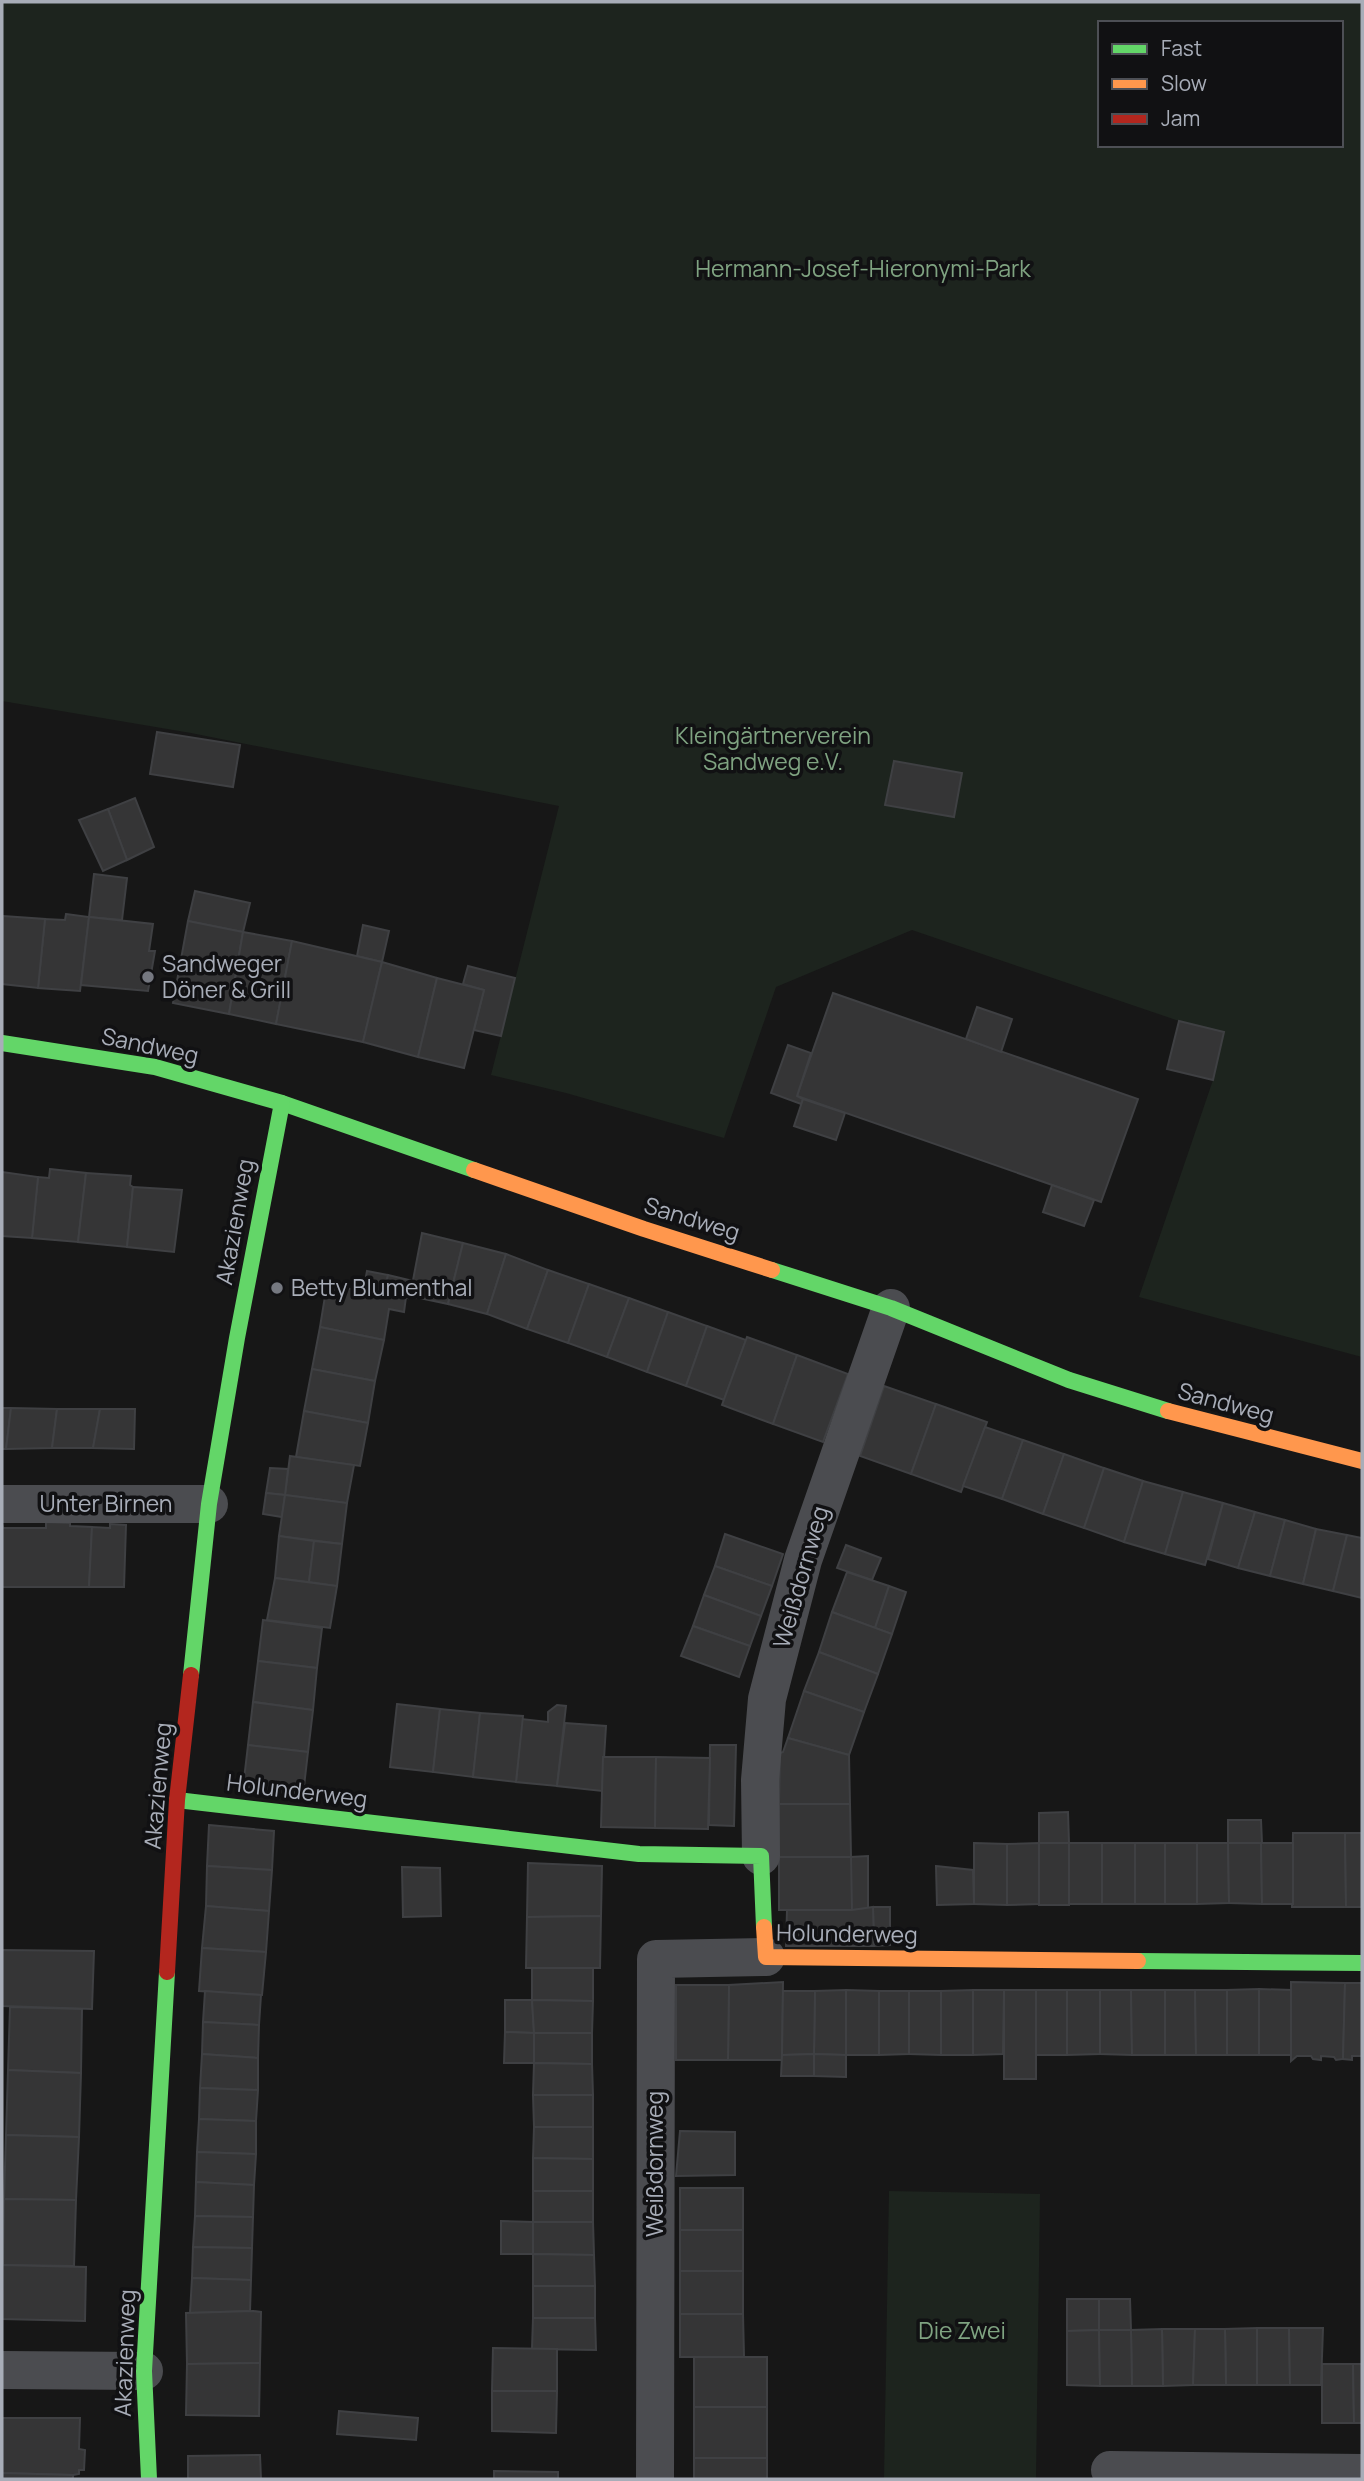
<svg xmlns="http://www.w3.org/2000/svg" width="1364" height="2481" font-family="Manrope,sans-serif">
<style>
.green{fill:#1d241e;fill-rule:evenodd}
.building{fill:#353536;stroke:#3f4043;stroke-width:2}
.lines{fill:none;stroke-linecap:round;stroke-linejoin:round}
.street{stroke:#4b4c50;stroke-width:38}
.fast{stroke:#63d668;stroke-width:16}
.slow{stroke:#ff974d;stroke-width:16}
.jam{stroke:#b3261e;stroke-width:16}
.poi-dot{fill:#757880;stroke:#111113;stroke-width:2.5}
.labels{text-anchor:middle;stroke-width:7;stroke-linejoin:round;paint-order:stroke}
.park-label{font-size:23px;fill:#7fa381;stroke:#111113}
.poi-label{font-size:23px;fill:#a8adb8;stroke:#111113;text-anchor:start}
.street-label{font-size:23px;fill:#a8adb8;stroke:#111113}
</style>
<rect width="100%" height="100%" fill="#171717"/>
<g class="green">
<path d="M2 2H1362V1357L1139 1297 1213 1080 1224 1032 1179 1021 912 930 776 987 724 1138 566 1093 491 1075 559 806 191 733 2 701ZM1100 23H1341V145H1100Z"/>
<polygon points="889,2191 1040,2194 1036,2479 884,2479"/>
</g>
<g class="building">
<polygon points="157,732 240,745 233,787 150,774"/>
<polygon points="894,761 962,773 954,817 885,805"/>
<polygon points="135,798 154,847 127,860 108,809"/>
<polygon points="108,809 127,860 103,871 79,820"/>
<polygon points="94,874 127,878 122,920 89,917"/>
<polygon points="195,891 250,903 243,932 188,921"/>
<polygon points="66,914 89,917 80,991 38,988 45,919 65,920"/>
<polygon points="3,916 45,919 38,988 2,984"/>
<polygon points="89,917 153,924 149,951 155,951 148,991 81,985"/>
<polygon points="188,921 243,932 229,1014 173,1003"/>
<polygon points="363,925 389,931 382,962 357,956"/>
<polygon points="243,932 292,941 276,1024 229,1014"/>
<polygon points="292,941 382,962 363,1042 276,1024"/>
<polygon points="382,962 437,978 418,1057 363,1042"/>
<polygon points="468,966 515,978 501,1036 474,1030 484,990 463,984"/>
<polygon points="437,978 484,990 464,1068 418,1057"/>
<polygon points="833,993 1138,1099 1101,1202 797,1096"/>
<polygon points="977,1007 1012,1019 1001,1052 966,1039"/>
<polygon points="1179,1021 1224,1032 1213,1080 1167,1069"/>
<polygon points="788,1045 811,1053 797,1096 803,1099 801,1104 771,1093"/>
<polygon points="803,1099 845,1113 836,1140 794,1126"/>
<polygon points="50,1169 86,1173 78,1242 32,1238 38,1177 49,1178"/>
<polygon points="2,1172 38,1177 32,1238 2,1236"/>
<polygon points="86,1173 131,1176 130,1185 133,1187 127,1247 78,1242"/>
<polygon points="1052,1185 1094,1200 1084,1226 1043,1212"/>
<polygon points="133,1187 182,1190 174,1252 127,1247"/>
<polygon points="422,1233 463,1243 448,1304 410,1296"/>
<polygon points="463,1243 506,1254 487,1314 448,1304"/>
<polygon points="506,1254 548,1270 527,1329 487,1314"/>
<polygon points="548,1270 589,1284 568,1343 527,1329"/>
<polygon points="367,1271 388,1275 384,1296 363,1292"/>
<polygon points="388,1275 413,1281 408,1298 384,1293"/>
<polygon points="327,1284 384,1296 384,1293 406,1297 404,1312 389,1309 384,1340 320,1327"/>
<polygon points="589,1284 629,1298 607,1357 568,1343"/>
<polygon points="629,1298 668,1312 647,1372 607,1357"/>
<polygon points="668,1312 707,1326 686,1386 647,1372"/>
<polygon points="707,1326 746,1340 724,1400 686,1386"/>
<polygon points="320,1327 384,1340 375,1381 312,1369"/>
<polygon points="747,1337 797,1355 773,1424 722,1405"/>
<polygon points="797,1355 848,1374 823,1442 773,1424"/>
<polygon points="312,1369 375,1381 368,1423 304,1411"/>
<polygon points="884,1386 936,1404 911,1474 860,1456"/>
<polygon points="936,1404 987,1422 961,1492 911,1474"/>
<polygon points="2,1408 11,1408 6,1449 2,1449"/>
<polygon points="11,1408 57,1409 52,1448 6,1449"/>
<polygon points="57,1409 100,1409 93,1448 52,1448"/>
<polygon points="100,1409 135,1409 134,1449 93,1448"/>
<polygon points="304,1411 368,1423 360,1466 296,1457"/>
<polygon points="985,1427 1023,1440 1002,1499 963,1486"/>
<polygon points="1023,1440 1064,1454 1043,1514 1002,1499"/>
<polygon points="1064,1454 1104,1468 1084,1528 1043,1514"/>
<polygon points="290,1456 354,1465 347,1503 285,1495"/>
<polygon points="270,1468 288,1469 285,1495 266,1493"/>
<polygon points="1104,1468 1143,1481 1124,1542 1084,1528"/>
<polygon points="1143,1481 1183,1492 1165,1554 1124,1542"/>
<polygon points="1183,1492 1223,1503 1205,1565 1165,1554"/>
<polygon points="266,1493 285,1495 282,1517 263,1514"/>
<polygon points="285,1495 347,1503 342,1544 279,1536"/>
<polygon points="1223,1503 1255,1512 1238,1568 1208,1559"/>
<polygon points="1255,1512 1285,1520 1270,1576 1238,1568"/>
<polygon points="1285,1520 1316,1529 1303,1584 1270,1576"/>
<polygon points="46,1522 70,1523 70,1526 92,1527 89,1587 2,1587 2,1524 3,1528 46,1528"/>
<polygon points="110,1524 126,1525 124,1587 89,1587 92,1527 110,1528"/>
<polygon points="1316,1529 1347,1535 1333,1591 1303,1584"/>
<polygon points="725,1534 783,1554 772,1586 715,1566"/>
<polygon points="1347,1535 1362,1538 1362,1598 1333,1591"/>
<polygon points="279,1536 314,1541 309,1582 275,1578"/>
<polygon points="314,1541 342,1544 337,1586 309,1582"/>
<polygon points="846,1545 881,1558 872,1580 837,1568"/>
<polygon points="715,1566 772,1586 761,1616 704,1595"/>
<polygon points="847,1572 889,1586 875,1628 832,1612"/>
<polygon points="275,1578 337,1586 330,1628 267,1620"/>
<polygon points="889,1586 906,1592 892,1634 875,1628"/>
<polygon points="704,1595 761,1616 750,1646 693,1626"/>
<polygon points="832,1612 892,1634 878,1674 819,1652"/>
<polygon points="263,1620 322,1628 317,1668 258,1661"/>
<polygon points="693,1626 750,1646 739,1677 681,1656"/>
<polygon points="819,1652 878,1674 864,1712 804,1691"/>
<polygon points="258,1661 317,1668 313,1710 253,1702"/>
<polygon points="804,1691 864,1712 849,1755 788,1738"/>
<polygon points="253,1702 313,1710 308,1752 248,1745"/>
<polygon points="397,1704 440,1709 433,1772 390,1767"/>
<polygon points="557,1705 566,1706 557,1786 516,1782 522,1719 548,1722 548,1712"/>
<polygon points="440,1709 480,1713 473,1777 433,1772"/>
<polygon points="480,1713 523,1716 516,1782 473,1777"/>
<polygon points="565,1723 606,1726 602,1791 557,1786"/>
<polygon points="788,1738 849,1755 850,1804 779,1804 780,1753 783,1752"/>
<polygon points="248,1745 308,1752 303,1795 243,1788"/>
<polygon points="710,1745 736,1745 734,1826 709,1825"/>
<polygon points="603,1757 656,1757 655,1828 601,1827"/>
<polygon points="656,1757 710,1758 708,1829 655,1828"/>
<polygon points="779,1804 850,1804 851,1857 779,1857"/>
<polygon points="1068,1812 1069,1843 1039,1843 1039,1813"/>
<polygon points="1228,1820 1261,1820 1262,1843 1228,1843"/>
<polygon points="209,1825 274,1831 272,1870 207,1866"/>
<polygon points="1293,1833 1345,1833 1346,1907 1292,1907"/>
<polygon points="1345,1833 1362,1833 1362,1907 1346,1907"/>
<polygon points="974,1843 1007,1844 1007,1905 974,1904"/>
<polygon points="1039,1843 1039,1904 1007,1905 1007,1844"/>
<rect x="1039" y="1843" width="30" height="62"/>
<rect x="1069" y="1843" width="33" height="61"/>
<rect x="1102" y="1843" width="33" height="61"/>
<rect x="1135" y="1843" width="30" height="61"/>
<rect x="1165" y="1843" width="32" height="61"/>
<polygon points="1197,1843 1228,1843 1229,1903 1197,1904"/>
<polygon points="1228,1843 1261,1843 1262,1904 1229,1903"/>
<polygon points="1261,1843 1293,1843 1293,1904 1262,1904"/>
<polygon points="868,1856 868,1909 851,1910 851,1857"/>
<polygon points="779,1857 851,1857 852,1910 779,1910"/>
<polygon points="528,1863 602,1866 601,1916 527,1917"/>
<polygon points="207,1866 272,1870 269,1911 206,1906"/>
<polygon points="936,1866 973,1870 974,1904 937,1905"/>
<polygon points="402,1867 440,1868 441,1916 403,1917"/>
<polygon points="206,1906 269,1911 266,1952 202,1948"/>
<polygon points="873,1907 890,1907 890,1945 874,1946"/>
<polygon points="873,1907 874,1946 786,1946 787,1910 852,1910"/>
<polygon points="601,1916 600,1968 526,1968 527,1917"/>
<polygon points="202,1948 266,1952 262,1995 199,1991"/>
<polygon points="2,1950 94,1951 92,2009 2,2006"/>
<polygon points="532,1968 593,1968 593,2001 532,2000"/>
<polygon points="783,1982 782,2060 728,2060 729,1985"/>
<polygon points="1291,1982 1345,1983 1343,2059 1336,2060 1334,2057 1321,2056 1321,2060 1313,2059 1311,2056 1297,2056 1291,2061"/>
<polygon points="1345,1983 1362,1983 1362,2056 1352,2056 1352,2060 1343,2059"/>
<polygon points="676,1985 729,1985 728,2060 676,2060"/>
<polygon points="1259,1989 1259,2055 1227,2055 1227,1990"/>
<polygon points="1259,1989 1291,1990 1291,2055 1259,2055"/>
<polygon points="846,1990 879,1991 879,2055 846,2055"/>
<polygon points="846,1990 846,2055 814,2054 815,1991"/>
<polygon points="973,1990 973,2055 941,2055 941,1991"/>
<polygon points="973,1990 1004,1990 1003,2054 973,2055"/>
<rect x="1004" y="1990" width="32" height="89"/>
<rect x="1036" y="1990" width="31" height="65"/>
<polygon points="1067,1990 1100,1990 1100,2054 1067,2055"/>
<polygon points="1100,1990 1131,1990 1132,2055 1100,2054"/>
<polygon points="1131,1990 1165,1990 1165,2055 1132,2055"/>
<polygon points="1165,1990 1195,1990 1196,2055 1165,2055"/>
<polygon points="1195,1990 1227,1990 1227,2055 1196,2055"/>
<polygon points="205,1991 261,1995 259,2025 203,2022"/>
<polygon points="783,1991 815,1991 814,2054 782,2055"/>
<polygon points="879,1991 909,1991 909,2054 879,2055"/>
<polygon points="909,1991 941,1991 941,2055 909,2054"/>
<polygon points="505,2000 532,2000 534,2033 505,2032"/>
<polygon points="532,2000 593,2001 592,2033 534,2033"/>
<polygon points="10,2007 82,2009 81,2073 8,2070"/>
<polygon points="203,2022 259,2025 258,2058 202,2054"/>
<polygon points="505,2032 534,2033 534,2063 504,2063"/>
<polygon points="534,2033 592,2033 592,2064 534,2063"/>
<polygon points="202,2054 258,2058 258,2090 200,2088"/>
<polygon points="814,2054 846,2055 846,2077 814,2076"/>
<polygon points="814,2054 814,2076 781,2076 782,2055"/>
<polygon points="534,2063 592,2064 593,2095 533,2095"/>
<polygon points="8,2070 81,2073 79,2137 6,2135"/>
<polygon points="200,2088 258,2090 256,2121 199,2119"/>
<polygon points="533,2095 593,2095 593,2127 534,2127"/>
<polygon points="199,2119 256,2121 256,2154 197,2152"/>
<polygon points="534,2127 593,2127 593,2159 533,2158"/>
<polygon points="680,2131 735,2132 735,2175 676,2176"/>
<polygon points="6,2135 79,2137 76,2200 4,2199"/>
<polygon points="197,2152 256,2154 254,2185 196,2182"/>
<polygon points="533,2158 593,2159 593,2191 533,2191"/>
<polygon points="196,2182 254,2185 253,2217 195,2216"/>
<rect x="680" y="2188" width="63" height="42"/>
<rect x="533" y="2191" width="60" height="31"/>
<polygon points="4,2199 76,2200 74,2266 3,2265"/>
<polygon points="195,2216 253,2217 252,2248 193,2247"/>
<polygon points="501,2221 533,2222 533,2254 501,2254"/>
<polygon points="533,2222 593,2222 594,2255 533,2254"/>
<rect x="680" y="2230" width="63" height="41"/>
<polygon points="193,2247 252,2248 251,2280 192,2278"/>
<polygon points="533,2254 594,2255 595,2286 533,2286"/>
<polygon points="2,2265 86,2267 85,2321 2,2319"/>
<rect x="680" y="2271" width="63" height="43"/>
<polygon points="192,2278 251,2280 250,2311 190,2313"/>
<rect x="533" y="2286" width="62" height="32"/>
<polygon points="1067,2299 1099,2299 1099,2330 1067,2331"/>
<polygon points="1099,2299 1130,2299 1131,2330 1099,2330"/>
<polygon points="253,2311 261,2312 260,2363 187,2364 186,2313"/>
<polygon points="680,2314 743,2314 744,2357 680,2357"/>
<polygon points="533,2318 595,2318 596,2350 532,2349"/>
<polygon points="1257,2328 1289,2328 1290,2385 1257,2385"/>
<polygon points="1257,2328 1257,2385 1226,2385 1225,2329"/>
<polygon points="1289,2328 1323,2328 1321,2385 1290,2385"/>
<polygon points="1162,2329 1195,2329 1193,2385 1163,2386"/>
<polygon points="1162,2329 1163,2386 1132,2386 1131,2330"/>
<polygon points="1195,2329 1225,2329 1226,2385 1193,2385"/>
<polygon points="1099,2330 1100,2386 1067,2385 1067,2331"/>
<polygon points="1099,2330 1131,2330 1132,2386 1100,2386"/>
<polygon points="493,2348 557,2349 557,2391 492,2391"/>
<rect x="694" y="2357" width="73" height="50"/>
<polygon points="260,2363 259,2416 186,2415 187,2364"/>
<polygon points="1322,2364 1353,2364 1354,2423 1322,2423"/>
<polygon points="1353,2364 1362,2364 1362,2423 1354,2423"/>
<polygon points="492,2391 557,2391 556,2433 492,2431"/>
<rect x="694" y="2407" width="73" height="51"/>
<polygon points="339,2411 418,2418 416,2440 337,2434"/>
<polygon points="2,2418 80,2418 79,2449 85,2450 84,2470 79,2470 79,2474 73,2475 2,2473"/>
<polygon points="260,2455 261,2479 188,2479 188,2456"/>
<rect x="694" y="2458" width="73" height="21"/>
<polygon points="494,2471 558,2472 558,2479 494,2479"/>
<polygon points="2,2473 73,2475 73,2479 2,2479"/>
</g>
<g class="lines">
<g class="street">
<polyline points="2,1504 209,1504"/>
<polyline points="761,1856 760,1780 767,1699 803,1560 891,1308"/>
<polyline points="2,2370 144,2371"/>
<polyline points="1110,2470 1362,2473"/>
<polyline points="655,2479 656,1959 766,1957"/>
</g>
<g class="fast">
<polyline points="2,1043 155,1067 282,1103 474,1170"/>
<polyline points="772,1270 891,1308 1069,1380 1168,1411"/>
<polyline points="191,1675 209,1504 237,1338 282,1103"/>
<polyline points="177,1800 639,1854 761,1856 764,1927"/>
<polyline points="1138,1961 1362,1963"/>
<polyline points="149,2479 144,2371 167,1972"/>
</g>
<g class="slow">
<polyline points="474,1170 644,1229 772,1270"/>
<polyline points="1168,1411 1362,1461"/>
<polyline points="764,1927 766,1957 1138,1961"/>
</g>
<polyline class="jam" points="167,1972 177,1800 191,1675"/>
</g>
<g class="poi-dot">
<circle cx="148" cy="977" r="7"/>
<circle cx="277" cy="1288" r="7"/>
</g>
<g class="labels">
<g class="park-label">
<text x="863" y="277">Hermann-Josef-Hieronymi-Park</text>
<text x="773" y="744">Kleingärtnerverein<tspan x="773" dy="26">Sandweg e.V.</tspan></text>
<text x="962" y="2339">Die Zwei</text>
</g>
<g class="poi-label">
<text x="162" y="972">Sandweger<tspan x="162" dy="26">Döner &amp; Grill</tspan></text>
<text x="291" y="1296">Betty Blumenthal</text>
</g>
<g class="street-label">
<text transform="translate(150 1046) rotate(12)" y="8">Sandweg</text>
<text transform="translate(692 1219) rotate(17)" y="8">Sandweg</text>
<text transform="translate(235 1222) rotate(-80)" y="8">Akazienweg</text>
<text transform="translate(1226 1403) rotate(15)" y="8">Sandweg</text>
<text x="106" y="1512">Unter Birnen</text>
<text transform="translate(801 1577) rotate(-74)" y="8">Weißdornweg</text>
<text transform="translate(158 1786) rotate(-85)" y="8">Akazienweg</text>
<text transform="translate(297 1791) rotate(7)" y="8">Holunderweg</text>
<text transform="translate(847 1934) rotate(1)" y="8">Holunderweg</text>
<text transform="translate(655 2164) rotate(-90)" y="8">Weißdornweg</text>
<text transform="translate(125 2353) rotate(-88)" y="8">Akazienweg</text>
</g>
</g>
<rect width="1364" height="2481" fill="none" stroke="#a8adb8" stroke-width="7"/>
<rect x="1098" y="21" width="245" height="126" fill="#111113" stroke="#4d4f55" stroke-width="2"/>
<rect x="1112" y="44" width="35" height="10" fill="#63d668" stroke="#4d4f55" stroke-width="2"/>
<text x="1161" y="56" font-size="21" fill="#a8adb8">Fast</text>
<rect x="1112" y="79" width="35" height="10" fill="#ff974d" stroke="#4d4f55" stroke-width="2"/>
<text x="1161" y="91" font-size="21" fill="#a8adb8">Slow</text>
<rect x="1112" y="114" width="35" height="10" fill="#b3261e" stroke="#4d4f55" stroke-width="2"/>
<text x="1161" y="126" font-size="21" fill="#a8adb8">Jam</text>
</svg>
